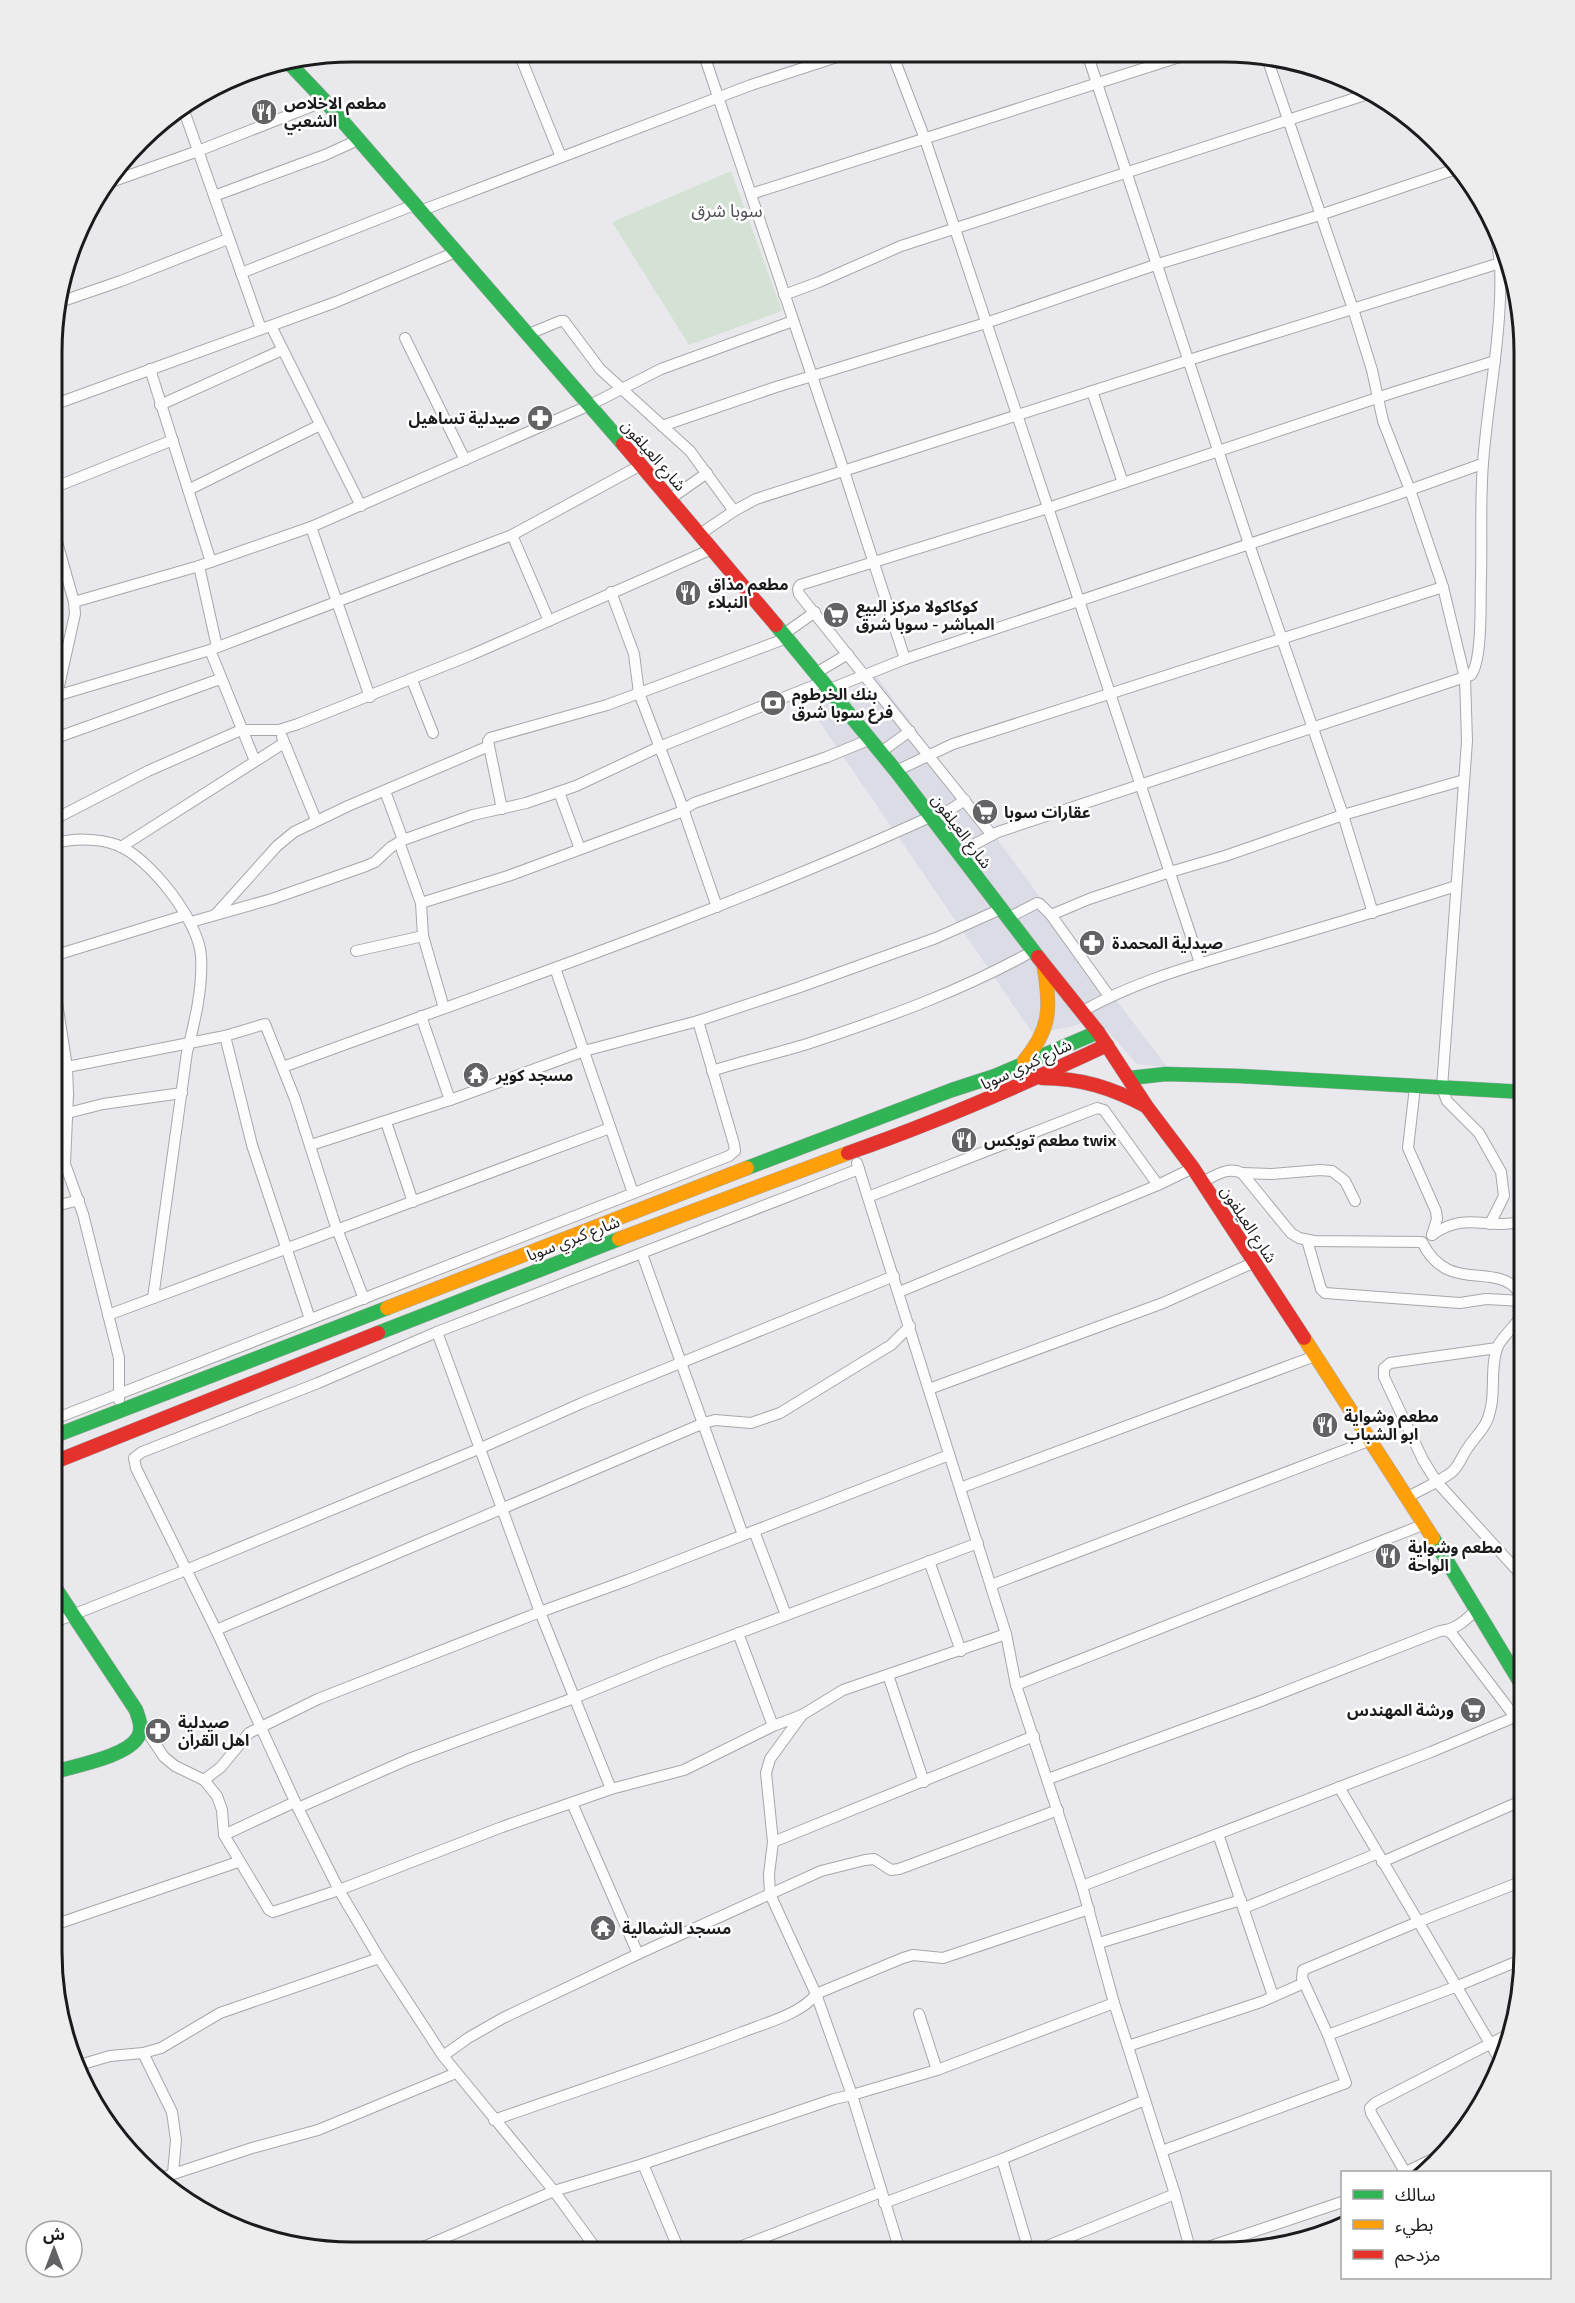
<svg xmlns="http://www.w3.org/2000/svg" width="1575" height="2303" font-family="'Exo 2','Noto Sans Arabic',sans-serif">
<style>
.built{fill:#dbdce6}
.green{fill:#d3e2d4}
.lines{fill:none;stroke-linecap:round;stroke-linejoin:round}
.street-casing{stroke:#a7a7aa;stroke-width:12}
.fast-casing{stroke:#a7a7aa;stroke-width:15}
.slow-casing{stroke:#a7a7aa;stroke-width:15}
.jam-casing{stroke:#a7a7aa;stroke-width:15}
.street{stroke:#fcfcfc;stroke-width:10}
.fast{stroke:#30b455;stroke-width:14}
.slow{stroke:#ff9f0a;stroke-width:14}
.jam{stroke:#e5322d;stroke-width:14}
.labels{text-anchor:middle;stroke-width:5;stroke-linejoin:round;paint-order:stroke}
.poi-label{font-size:16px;font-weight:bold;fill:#1b1b1e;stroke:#fff;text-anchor:start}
.street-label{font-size:16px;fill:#1b1b1e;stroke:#fff}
.neighbourhood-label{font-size:18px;fill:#505057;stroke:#fff}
.rim{fill:none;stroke:#1b1b1e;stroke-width:3}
</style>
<rect width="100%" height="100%" fill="#e9e9ed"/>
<polygon class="built" points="877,677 1120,1005 1167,1067 1137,1064 1095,1017 1074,1026 1033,1034 812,711"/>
<polygon class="green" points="731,171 782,311 689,345 612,222"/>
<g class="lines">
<g class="street-casing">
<g id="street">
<polyline points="518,51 561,157"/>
<polyline points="703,52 844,471 905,659"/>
<polyline points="892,53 925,139 1200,963"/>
<polyline points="1087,53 1249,544 1343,815 1373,913"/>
<polyline points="1266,55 1353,309 1372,370 1383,421 1410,490 1443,587 1465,678 1467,741 1442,1088 1447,1101 1479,1133 1501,1172 1504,1196 1490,1224"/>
<polyline points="183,108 261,329"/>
<polyline points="105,184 198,151 325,101"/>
<polyline points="751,194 1192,53"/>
<polyline points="214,196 325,155 358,140"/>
<polyline points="420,211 751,85 852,52"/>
<polyline points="241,273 414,205"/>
<polyline points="784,295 819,282 901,246 1371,93"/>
<polyline points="57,303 121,281 228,239"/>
<polyline points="271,326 361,506"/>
<polyline points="529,334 560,321 564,321 600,369 690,451 734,511"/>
<polyline points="405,338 465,460"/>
<polyline points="150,369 211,562"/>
<polyline points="1092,391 1123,483"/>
<polyline points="53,405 336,302 456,252"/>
<polyline points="160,405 282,350"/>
<polyline points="662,426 776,387 986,323 1158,264 1320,215 1459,168"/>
<polyline points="53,488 173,440"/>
<polyline points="188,490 320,425"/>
<polyline points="670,499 707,473"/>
<polyline points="311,527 370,697"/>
<polyline points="700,534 734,511 756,499 1189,360 1500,263 1494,222"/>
<polyline points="512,535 549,621"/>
<polyline points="199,566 217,647"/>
<polyline points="611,592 634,654 639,693 680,800 717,907"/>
<polyline points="74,602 199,566 311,527 590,405 661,369 793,321"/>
<polyline points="784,634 815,612"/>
<polyline points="210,650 255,761"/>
<polyline points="816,673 848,654"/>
<polyline points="412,680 433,733"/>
<polyline points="830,689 905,659 1390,497 1482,464"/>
<polyline points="56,696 210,650 512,535 641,465"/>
<polyline points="53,713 75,614 74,602 53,528"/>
<polyline points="282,737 316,820"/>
<polyline points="53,739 220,679"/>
<polyline points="881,752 910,731"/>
<polyline points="896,771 953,744 1443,587"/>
<polyline points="385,791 403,840"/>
<polyline points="559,792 580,849"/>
<polyline points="502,809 488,741 490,738 607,705 787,638"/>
<polyline points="53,820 148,771 241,730 279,730 298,724 471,655 712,549"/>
<polyline points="933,821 965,800"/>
<polyline points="992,835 799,594 798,589 800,585 1048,508 1395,392 1495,361"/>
<polyline points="399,842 421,903 423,936 444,1008"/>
<path d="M53 844C72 838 98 838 117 845 149 857 199 921 201 956 203 987 195 1021 187 1052L153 1298"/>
<polyline points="121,847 284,743"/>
<path d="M958 853 998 832 1471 675C1483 659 1480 599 1481 577 1482 539 1480 500 1483 463 1488 396 1503 330 1500 263L1506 257"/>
<polyline points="421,903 508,876 678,813 694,803 827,757 871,739"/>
<polyline points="216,914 277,846 294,832 348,806 489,746"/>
<polyline points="1051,915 1109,996"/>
<polyline points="1008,918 1037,903 1040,904 1051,915 1089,899 1170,872 1225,856 1343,815 1464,780"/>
<polyline points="191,922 272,899 366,866 375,862 391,847 403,840 473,815 526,803 576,786 659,747 823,682"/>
<polyline points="356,951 423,936"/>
<polyline points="53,956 186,915"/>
<polyline points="555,968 633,1193"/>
<polyline points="53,977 67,1067 68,1094 65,1164 83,1214 119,1358 119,1400"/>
<path d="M1081 1012C1141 978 1203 963 1269 943 1331 925 1394 906 1456 886"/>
<polyline points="421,1016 450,1100"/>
<polyline points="225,1036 252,1145 310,1319"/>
<polyline points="67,1067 225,1036 265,1024 295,1099 334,1221 364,1299"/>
<path d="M283 1067C500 987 719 913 930 817"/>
<path d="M712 1071C745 1060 780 1053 813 1042 889 1017 963 990 1033 951"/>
<polyline points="1415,1087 1408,1148 1436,1211 1437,1219 1432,1235"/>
<polyline points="52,1117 103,1104 182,1093"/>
<polyline points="386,1122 413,1202"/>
<polyline points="311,1145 450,1100 584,1051 698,1021 797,988 936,938 1001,909"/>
<polyline points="857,1163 1006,1634 1016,1685 1082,1886 1114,2003 1175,2194 1191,2252"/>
<polyline points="1242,1173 1272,1174 1320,1170 1332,1171 1345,1181 1355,1201"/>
<path d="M1202 1182C1215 1176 1228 1166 1242 1173L1291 1233 1299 1238 1314 1241 1422 1242C1448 1295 1494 1261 1518 1291 1536 1314 1506 1329 1498 1346 1491 1362 1494 1384 1492 1401 1488 1429 1480 1429 1467 1449 1462 1456 1459 1466 1452 1472 1439 1482 1422 1489 1408 1497"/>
<polyline points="868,1197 1097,1108 1104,1110 1158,1185"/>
<polyline points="52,1207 79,1200"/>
<path d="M1432 1235C1467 1210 1487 1231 1524 1221"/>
<polyline points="1307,1240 1321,1289 1325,1293 1460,1303 1486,1299 1523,1301"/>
<polyline points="642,1254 743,1535"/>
<polyline points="899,1292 1158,1185 1193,1168"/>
<polyline points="108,1315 610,1128"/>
<polyline points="437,1332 540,1612 611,1789"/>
<polyline points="1497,1348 1390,1363 1384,1368 1384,1377 1423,1460 1436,1481 1523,1577"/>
<polyline points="929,1389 1163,1303 1255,1262"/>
<polyline points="52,1420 729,1156 735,1151 734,1144 698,1021"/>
<polyline points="960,1488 1315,1356"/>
<polyline points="754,1531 786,1615"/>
<polyline points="929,1561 961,1651"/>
<polyline points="991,1585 1371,1440"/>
<polyline points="52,1623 186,1570 481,1448 582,1403 894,1276"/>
<polyline points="216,1630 704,1423 715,1420 751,1423 780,1413 891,1345 910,1326"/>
<polyline points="1446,1630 1452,1634 1515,1717 1523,1732"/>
<polyline points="738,1633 773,1726"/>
<polyline points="888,1675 924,1782"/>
<polyline points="1016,1685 1425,1524"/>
<polyline points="802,1715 770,1759 766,1773 773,1842 769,1874 770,1894 816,1994 852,2095 900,2251"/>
<polyline points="140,1721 164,1757 175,1766 204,1780 217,1796 222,1810 224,1835 269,1910 273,1912 339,1890 502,1827 611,1789 684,1770 773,1726 802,1715 843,1690 1006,1634"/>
<path d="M1048 1779 1261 1701 1440 1631C1456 1630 1466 1620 1477 1609"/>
<polyline points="204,1780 221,1767 249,1733 318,1699 540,1612 628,1580 949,1455"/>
<polyline points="1339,1787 1501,2062"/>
<polyline points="298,1808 409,1759 574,1698 662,1662 978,1543"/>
<polyline points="1218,1834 1273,1996"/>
<polyline points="224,1835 295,1802"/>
<polyline points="773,1842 1034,1736"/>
<polyline points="1382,1862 1523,1800"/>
<polyline points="1082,1886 1431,1752 1515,1717"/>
<polyline points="1244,1908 1376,1854"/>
<polyline points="51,1926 238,1862"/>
<polyline points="1099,1943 1241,1900"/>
<polyline points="638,1954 821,1871 865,1860 874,1859 891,1870 899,1869 1058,1810"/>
<polyline points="919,2014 937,2070"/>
<polyline points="1328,2035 1455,1987 1523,1959"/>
<polyline points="1128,2046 1261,2002 1304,1983"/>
<polyline points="143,2053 172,2112 176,2140 173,2173"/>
<polyline points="443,2056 468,2038 503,2018 638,1954 572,1803"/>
<polyline points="76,2066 110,2056 143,2053 161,2048 220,2013 379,1958"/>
<path d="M494 2120C576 2091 659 2064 740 2033 762 2024 802 2014 816 1994L903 1958 913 1955 943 1958 1089 1909"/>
<polyline points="1162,2151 1346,2083 1328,2035 1302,1978 1303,1970 1420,1921 1523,1881"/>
<polyline points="1002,2159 1029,2251"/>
<polyline points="643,2164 679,2250"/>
<polyline points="1405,2172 1371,2113 1370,2108 1375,2103 1511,2033"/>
<polyline points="1406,2172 1441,2155"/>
<polyline points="158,2179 252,2148 318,2130 456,2073"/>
<polyline points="884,2203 1002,2159 1145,2100"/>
<polyline points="416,2250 554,2191 643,2164 834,2099 852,2095 937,2070 1114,2003"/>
<polyline points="597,2250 554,2191 443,2056 379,1958 339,1890 298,1808 216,1630 136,1468 134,1458 142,1452 318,1383 437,1332 859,1169"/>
<polyline points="729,2251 881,2192"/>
<polyline points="1035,2251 1175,2194"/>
<polyline points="1193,2252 1342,2202"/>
</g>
</g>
<g class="fast-casing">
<g id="fast">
<polyline points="288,62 325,101 623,444"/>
<polyline points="776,625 896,771 1038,957"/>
<polyline points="1130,1078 1166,1074 1239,1076 1524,1092"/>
<polyline points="747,1168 952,1090 995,1076 1098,1032"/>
<polyline points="378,1333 619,1239"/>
<polyline points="52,1437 387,1308"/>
<polyline points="1433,1538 1523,1687"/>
<path d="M51 1773C72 1766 127 1757 138 1737 143 1728 139 1719 136 1710L52 1583"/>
</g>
</g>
<g class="slow-casing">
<g id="slow">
<path d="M1024 1061C1051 1029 1051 1007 1044 967"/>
<polyline points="619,1239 848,1153"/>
<polyline points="387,1308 747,1168"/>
<polyline points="1304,1338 1433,1538"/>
</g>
</g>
<g class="jam-casing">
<g id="jam">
<polyline points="623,444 776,625"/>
<polyline points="1038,957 1098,1032 1147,1107 1193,1168 1304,1338"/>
<path d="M1042 1078C1081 1078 1112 1088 1146 1106"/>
<path d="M848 1153C937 1122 1022 1085 1107 1045"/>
<polyline points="52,1463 378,1333"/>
</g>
</g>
<use href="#street" class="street"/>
<use href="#fast" class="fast"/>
<use href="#slow" class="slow"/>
<use href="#jam" class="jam"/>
</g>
<defs>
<g id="restaurant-disc" transform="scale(1.35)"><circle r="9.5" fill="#636366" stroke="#fff"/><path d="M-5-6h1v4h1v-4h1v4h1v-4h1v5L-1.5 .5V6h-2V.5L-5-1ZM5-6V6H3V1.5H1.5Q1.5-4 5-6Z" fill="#fff"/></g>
<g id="pharmacy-disc" transform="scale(1.35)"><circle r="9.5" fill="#636366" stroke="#fff"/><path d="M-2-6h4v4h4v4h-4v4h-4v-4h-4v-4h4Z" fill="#fff"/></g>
<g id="supermarket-disc" transform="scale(1.35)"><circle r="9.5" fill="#636366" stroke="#fff"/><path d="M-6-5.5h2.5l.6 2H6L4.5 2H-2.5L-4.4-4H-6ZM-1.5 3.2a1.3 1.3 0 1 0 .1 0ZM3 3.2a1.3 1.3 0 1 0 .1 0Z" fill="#fff"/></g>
<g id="bank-disc" transform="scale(1.35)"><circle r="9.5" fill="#636366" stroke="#fff"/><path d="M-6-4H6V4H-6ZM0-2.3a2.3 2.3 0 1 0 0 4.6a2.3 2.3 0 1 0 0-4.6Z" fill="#fff"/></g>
<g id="temple-disc" transform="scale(1.35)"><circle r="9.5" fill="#636366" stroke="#fff"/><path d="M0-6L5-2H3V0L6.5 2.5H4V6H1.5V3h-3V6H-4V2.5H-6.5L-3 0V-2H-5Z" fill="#fff"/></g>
</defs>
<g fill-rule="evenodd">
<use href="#restaurant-disc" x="264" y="112"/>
<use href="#pharmacy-disc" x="540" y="418"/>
<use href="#restaurant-disc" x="688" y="593"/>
<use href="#supermarket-disc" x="836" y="615"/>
<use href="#bank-disc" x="773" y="703"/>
<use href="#supermarket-disc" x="985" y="812"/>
<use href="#pharmacy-disc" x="1092" y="943"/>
<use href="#temple-disc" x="476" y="1075"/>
<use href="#restaurant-disc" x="964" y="1140"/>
<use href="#restaurant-disc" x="1325" y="1425"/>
<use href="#restaurant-disc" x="1388" y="1556"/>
<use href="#supermarket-disc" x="1473" y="1710"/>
<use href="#pharmacy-disc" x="158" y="1731"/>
<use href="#temple-disc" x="603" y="1928"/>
</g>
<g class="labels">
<g class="poi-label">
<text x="284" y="109">مطعم الاخلاص<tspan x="284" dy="18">الشعبي</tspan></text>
<text x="520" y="424" text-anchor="end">صيدلية تساهيل</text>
<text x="708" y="590">مطعم مذاق<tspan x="708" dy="18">النبلاء</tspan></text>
<text x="856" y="612">كوكاكولا مركز البيع<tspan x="856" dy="18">المباشر - سوبا شرق</tspan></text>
<text x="792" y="700">بنك الخرطوم<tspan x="792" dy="18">فرع سوبا شرق</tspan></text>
<text x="1004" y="818">عقارات سوبا</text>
<text x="1112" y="949">صيدلية المحمدة</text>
<text x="496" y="1081">مسجد كوير</text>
<text x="984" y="1146">مطعم تويكس twix</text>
<text x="1344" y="1422">مطعم وشواية<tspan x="1344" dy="18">ابو الشباب</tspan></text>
<text x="1408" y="1553">مطعم وشواية<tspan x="1408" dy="18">الواحة</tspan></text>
<text x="1454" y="1716" text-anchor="end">ورشة المهندس</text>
<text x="178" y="1728">صيدلية<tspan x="178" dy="18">اهل القران</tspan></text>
<text x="622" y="1934">مسجد الشمالية</text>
</g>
<g class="street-label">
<text transform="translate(654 455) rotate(49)" y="6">شارع العيلفون</text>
<text transform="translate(962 831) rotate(53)" y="6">شارع العيلفون</text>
<text transform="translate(1026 1064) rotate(-25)" y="6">شارع كبري سوبا</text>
<text transform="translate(1249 1224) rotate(57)" y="6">شارع العيلفون</text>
<text transform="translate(573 1238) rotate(-21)" y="6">شارع كبري سوبا</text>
</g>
<g class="neighbourhood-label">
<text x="727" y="217">سوبا شرق</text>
</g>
</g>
<path d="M0 0H1575V2303H0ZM352 62H1224A290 290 0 0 1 1514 352V1952A290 290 0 0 1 1224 2242H352A290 290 0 0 1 62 1952V352A290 290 0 0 1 352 62Z" fill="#ededed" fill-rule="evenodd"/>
<path class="rim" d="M352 62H1224A290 290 0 0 1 1514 352V1952A290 290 0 0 1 1224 2242H352A290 290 0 0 1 62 1952V352A290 290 0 0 1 352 62Z"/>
<rect x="1341" y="2171" width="210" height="108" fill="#ffffff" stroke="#a4a4a5" stroke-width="1.5"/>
<rect x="1353" y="2190" width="30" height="9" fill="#30b455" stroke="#a4a4a5" stroke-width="1.5"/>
<text x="1395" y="2201" font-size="18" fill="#1b1b1e">سالك</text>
<rect x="1353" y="2220" width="30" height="9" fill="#ff9f0a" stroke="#a4a4a5" stroke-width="1.5"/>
<text x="1395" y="2231" font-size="18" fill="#1b1b1e">بطيء</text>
<rect x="1353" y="2250" width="30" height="9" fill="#e5322d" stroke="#a4a4a5" stroke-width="1.5"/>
<text x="1395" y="2261" font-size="18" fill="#1b1b1e">مزدحم</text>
<g transform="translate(54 2249)"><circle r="28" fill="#ffffff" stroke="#a4a4a5" stroke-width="1.5"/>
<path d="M0-4.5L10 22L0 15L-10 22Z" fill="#636366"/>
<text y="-9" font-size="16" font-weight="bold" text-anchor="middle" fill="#1b1b1e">ش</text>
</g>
</svg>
